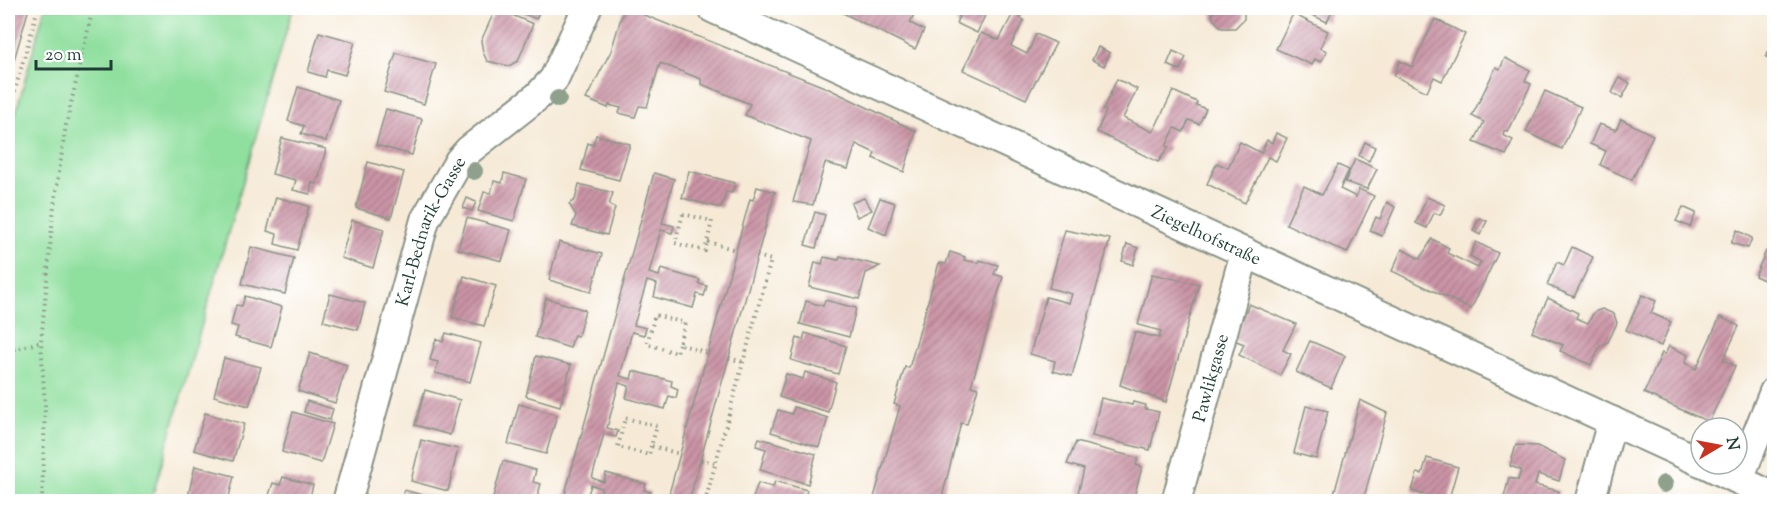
<svg xmlns="http://www.w3.org/2000/svg" width="1782" height="509" font-family="'Sorts Mill Goudy',serif">
<style>
.green{fill:#8fdf9e;stroke:#578e69;stroke-width:1.5}
.building{fill:url(#building-hatch)}
.lines{fill:none;stroke-linecap:round;stroke-linejoin:round}
.minor-casing{stroke:#8a9486;stroke-width:32}
.path{stroke:#8a9486;stroke-width:4;stroke-dasharray:1.5 4.5;stroke-linecap:butt}
.minor{stroke:#fff;stroke-width:28}
.tree{fill:#8fa18c}
.labels{text-anchor:middle;stroke-width:4.5;stroke-linejoin:round;paint-order:stroke}
.street-label{font-size:18px;fill:#1f3d34;stroke:#fff}
</style>
<defs>
<pattern id="building-hatch" width="6" height="6" patternUnits="userSpaceOnUse" patternTransform="scale(1.5)"><rect width="6" height="6" fill="#cb94a6"/><path d="M-1 1l2-2M0 6l6-6M5 7l2-2" fill="none" stroke="#a47a88"/></pattern>
</defs>
<rect width="100%" height="100%" fill="#fff"/>
<filter id="ink" filterUnits="userSpaceOnUse"><feTurbulence type="fractalNoise" baseFrequency=".0167" numOctaves="2"/><feDisplacementMap in="SourceGraphic" scale="12" xChannelSelector="R" yChannelSelector="G"/><feConvolveMatrix kernelMatrix="1 2 1 2 8 2 1 2 1" color-interpolation-filters="sRGB"/></filter>
<filter id="wash" filterUnits="userSpaceOnUse"><feTurbulence type="fractalNoise" baseFrequency=".008" numOctaves="4" result="noise"/><feDisplacementMap in="SourceGraphic" scale="24" xChannelSelector="R" yChannelSelector="G"/><feGaussianBlur stdDeviation="1.35" result="paint"/><feColorMatrix in="noise" values="0 0 0 0 0 0 0 0 0 0 0 0 0 0 0 0 0 1.4 0 .05"/><feComposite in="paint" operator="in"/></filter>
<g filter="url(#wash)">
<rect width="100%" height="100%" fill="#f6ead7"/>
<polygon class="green" points="45,8 293,8 151,501 8,501 8,141"/>
<g id="blocks">
<g class="building">
<polygon points="8,8 29,8 8,81"/>
<polygon points="496,8 533,24 518,61 509,66 487,61 483,52 481,41"/>
<polygon points="511,8 541,8 536,19"/>
<polygon points="624,8 643,9 644,15 827,88 916,131 904,172 873,158 875,153 856,144 848,169 825,163 813,205 793,202 811,141 745,115 750,104 701,84 701,79 660,63 647,107 639,106 635,117 619,113 621,108 609,105 608,108 586,99 611,51"/>
<polygon points="833,8 917,8 910,23 924,30 915,49"/>
<polygon points="963,8 980,8 987,11 977,33 956,23"/>
<polygon points="1016,8 1024,8 1020,18 1024,20 1011,46 1027,54 1036,34 1056,43 1026,99 963,70 981,33 999,40"/>
<polygon points="1212,8 1244,8 1244,19 1235,28 1222,28 1213,19"/>
<polygon points="1297,8 1333,8 1327,22"/>
<polygon points="1293,14 1328,31 1320,48 1327,51 1321,62 1315,59 1312,65 1276,49"/>
<polygon points="1435,19 1465,34 1442,81 1434,77 1427,92 1394,76 1400,61 1412,67"/>
<polygon points="319,32 355,42 345,75 327,70 325,77 308,72"/>
<polygon points="1774,37 1774,60 1766,57"/>
<polygon points="1098,47 1110,53 1104,66 1092,60"/>
<polygon points="1173,51 1186,57 1180,70 1167,65"/>
<polygon points="396,53 436,64 424,104 384,92"/>
<polygon points="1505,58 1530,70 1525,81 1531,84 1508,132 1504,131 1503,135 1513,140 1506,155 1474,142 1484,122 1472,116 1496,67 1500,69"/>
<polygon points="1619,78 1630,83 1622,98 1612,93"/>
<polygon points="1117,79 1137,89 1123,118 1153,132 1173,91 1197,102 1196,105 1206,109 1199,124 1189,120 1183,132 1175,128 1166,146 1169,147 1158,162 1097,132 1106,111 1103,110"/>
<polygon points="298,87 339,100 326,141 301,134 304,126 288,121"/>
<polygon points="1545,91 1581,107 1562,149 1526,132"/>
<polygon points="386,109 422,119 412,155 376,145"/>
<polygon points="1621,119 1653,135 1632,180 1600,165 1606,151 1590,144 1599,124 1616,130"/>
<polygon points="1276,133 1287,138 1276,161 1268,157 1245,203 1207,184 1217,163 1228,168 1240,142 1261,153 1267,140 1272,143"/>
<polygon points="596,135 630,144 619,180 581,170 588,143 593,145"/>
<polygon points="282,138 326,149 317,184 312,183 310,194 293,190 296,180 272,174"/>
<polygon points="1365,142 1375,147 1369,161 1359,156"/>
<polygon points="1355,159 1377,169 1367,189 1345,182"/>
<polygon points="368,162 404,172 391,218 356,208"/>
<polygon points="1338,165 1349,170 1340,189 1356,197 1359,189 1374,196 1347,253 1286,224 1304,186 1322,195"/>
<polygon points="689,171 735,183 732,193 726,192 721,208 682,198"/>
<polygon points="504,173 526,179 514,221 478,211 484,192 491,193 494,181 502,183"/>
<polygon points="654,173 674,179 662,223 674,226 672,233 661,230 649,273 659,276 661,269 700,280 699,284 707,286 704,296 697,294 693,308 654,297 657,284 647,281 634,325 646,328 644,335 632,332 620,376 631,379 633,371 672,381 671,386 678,389 676,398 669,396 665,409 626,398 629,386 619,383 607,428 618,431 616,437 604,434 592,478 604,482 606,473 646,484 644,490 651,492 648,500 642,498 641,501 603,501 599,500 602,488 591,485 586,501 563,501"/>
<polygon points="579,184 613,193 609,205 615,208 607,235 572,226 576,215 569,204 575,200"/>
<polygon points="757,187 775,192 689,501 667,501 750,199 753,200"/>
<polygon points="276,197 309,206 297,250 275,244 277,234 267,231"/>
<polygon points="1427,197 1445,205 1440,215 1434,213 1427,228 1416,223"/>
<polygon points="467,198 476,202 472,211 463,208"/>
<polygon points="864,198 872,210 857,217 851,203"/>
<polygon points="880,198 895,203 886,235 868,227"/>
<polygon points="1387,202 1395,207 1382,236 1370,231 1376,217 1380,219"/>
<polygon points="1683,207 1696,213 1690,227 1676,221"/>
<polygon points="815,212 825,215 816,248 805,245"/>
<polygon points="467,218 511,230 502,261 458,249"/>
<polygon points="1479,218 1487,221 1480,235 1473,231"/>
<polygon points="352,220 384,229 373,268 341,258"/>
<polygon points="1065,230 1110,239 1072,376 1053,371 1055,361 1030,354 1046,297 1069,303 1072,294 1049,288"/>
<polygon points="1737,230 1752,238 1748,248 1731,243"/>
<polygon points="1432,239 1449,248 1447,253 1478,268 1481,262 1470,256 1476,242 1498,253 1471,309 1392,271 1402,249 1420,259"/>
<polygon points="559,242 602,254 591,292 549,280"/>
<polygon points="1127,244 1138,248 1133,265 1122,261"/>
<polygon points="251,247 294,258 285,294 242,284"/>
<polygon points="1572,247 1593,257 1574,297 1547,285 1557,262 1564,265"/>
<polygon points="1766,251 1774,255 1773,284 1755,276"/>
<polygon points="950,252 965,257 964,260 979,263 979,260 998,265 994,274 1003,277 971,386 978,388 967,424 961,423 941,501 873,501 900,406 894,404 905,367 909,368 939,263 946,264"/>
<polygon points="840,256 880,266 866,273 859,299 809,287 815,262 822,264 824,257 839,260"/>
<polygon points="1152,274 1199,284 1166,402 1120,385 1135,332 1159,338 1161,331 1138,325"/>
<polygon points="464,276 496,286 484,326 452,317"/>
<polygon points="330,294 365,303 358,330 323,321"/>
<polygon points="1642,295 1656,301 1651,313 1671,322 1661,346 1626,330"/>
<polygon points="245,296 282,307 271,347 235,337 238,327 231,325 236,305 242,306"/>
<polygon points="546,298 585,310 578,336 574,335 570,348 535,337"/>
<polygon points="1548,298 1578,313 1576,318 1588,323 1594,312 1602,309 1614,314 1617,323 1608,342 1600,346 1591,365 1560,351 1563,345 1532,332"/>
<polygon points="825,300 856,308 849,337 800,324 806,301 823,306"/>
<polygon points="1249,304 1296,324 1283,350 1291,354 1280,375 1239,355 1244,344 1234,340"/>
<polygon points="1720,317 1739,326 1723,360 1735,366 1709,422 1644,393 1662,353 1665,354 1669,346 1688,355 1685,363 1696,369"/>
<polygon points="446,333 481,343 470,382 435,373 438,362 430,360 436,339 443,342"/>
<polygon points="805,333 846,346 838,374 791,360 797,338 803,340"/>
<polygon points="1310,341 1345,356 1331,388 1296,372"/>
<polygon points="310,353 347,365 335,403 298,391"/>
<polygon points="536,356 571,365 560,406 526,396"/>
<polygon points="224,358 261,367 249,406 214,396"/>
<polygon points="805,372 836,382 828,412 779,397 786,374 803,379"/>
<polygon points="425,390 460,400 450,435 415,425"/>
<polygon points="1101,398 1132,405 1133,402 1146,405 1145,409 1159,412 1150,450 1092,436"/>
<polygon points="1360,400 1387,413 1363,501 1332,501"/>
<polygon points="307,401 333,409 330,420 304,412"/>
<polygon points="519,404 557,415 546,454 508,444"/>
<polygon points="1306,406 1328,411 1316,459 1294,453"/>
<polygon points="794,407 828,418 819,447 771,432 778,410 792,414"/>
<polygon points="293,412 333,424 321,463 282,452"/>
<polygon points="205,413 244,424 233,461 194,450"/>
<polygon points="759,438 816,454 808,484 760,470 766,449 756,446"/>
<polygon points="421,440 458,449 448,491 411,481"/>
<polygon points="1076,442 1138,458 1136,465 1142,467 1133,501 1110,501 1078,493 1084,469 1067,464"/>
<polygon points="1516,445 1537,446 1565,460 1559,481 1538,474 1535,485 1559,491 1556,501 1503,501 1509,478 1518,480 1521,470 1510,466"/>
<polygon points="1427,458 1458,467 1448,502 1412,491 1417,473 1422,474"/>
<polygon points="503,461 536,470 533,482 541,484 536,501 492,501"/>
<polygon points="195,466 234,476 228,501 187,501"/>
<polygon points="283,477 313,485 309,501 267,501 273,483 280,485"/>
<polygon points="775,481 807,490 804,501 752,501 758,483 773,487"/>
<polygon points="404,490 445,501 401,501"/>
</g>
</g>
</g>
<g filter="url(#ink)">
<use href="#blocks" fill-opacity="0" stroke="#8a9486" stroke-width="1.5"/>
<g class="lines">
<g class="minor-casing">
<g id="minor">
<path id="s1" d="M712 8 1701 462"/>
<polyline points="1706,464 1774,497"/>
<polyline points="1739,479 1774,392"/>
<path id="s2" d="M347 502 425 220 459 161 469 150 538 96 554 79 587 8"/>
<path id="s3" d="M1176 502 1245 252"/>
<polyline points="1590,502 1612,421"/>
</g>
</g>
<g class="path">
<polyline points="8,115 38,8"/>
<polygon points="683,214 712,221 705,251 675,243"/>
<polyline points="708,242 736,250"/>
<polyline points="679,344 677,353 647,344 655,315 685,323 679,344 708,353"/>
<polyline points="8,351 41,342"/>
<polyline points="729,358 743,362"/>
<polyline points="651,446 649,455 618,447 625,418 657,426 651,446 680,454"/>
<polyline points="701,460 715,463"/>
<polyline points="42,502 45,406 41,342 54,206 66,125 93,8"/>
<polyline points="705,502 771,260 757,256"/>
</g>
<use href="#minor" class="minor"/>
</g>
<g class="tree">
<circle cx="558" cy="99" r="9"/>
<circle cx="474" cy="171" r="9"/>
<circle cx="1664" cy="484" r="9"/>
</g>
</g>
<g class="labels">
<g class="street-label">
<text dy="6" stroke="none"><textPath href="#s2" startOffset="284">Karl-Bednarik-Gasse</textPath></text>
<text dy="6" stroke="none"><textPath href="#s1" startOffset="544">Ziegelhofstraße</textPath></text>
<text dy="6" stroke="none"><textPath href="#s3" startOffset="129">Pawlikgasse</textPath></text>
</g>
</g>
<rect width="1782" height="509" fill="none" stroke="#fff" stroke-width="30"/>
<g transform="translate(1719 446) rotate(80)"><circle r="28" fill="#ffffff" stroke="#a5b1ae" stroke-width="1.5"/>
<path d="M0-4.5L10 22L0 15L-10 22Z" fill="#c8321e"/>
<text y="-9" font-size="16" font-weight="bold" text-anchor="middle" fill="#1f3d34">N</text>
</g>
<path d="M36 60v9h75v-9" fill="none" stroke="#1f3d34" stroke-width="3"/>
<text x="45" y="60" font-size="18" fill="#1f3d34" stroke="#ffffff" stroke-width="4.5" paint-order="stroke">20 m</text>
</svg>
